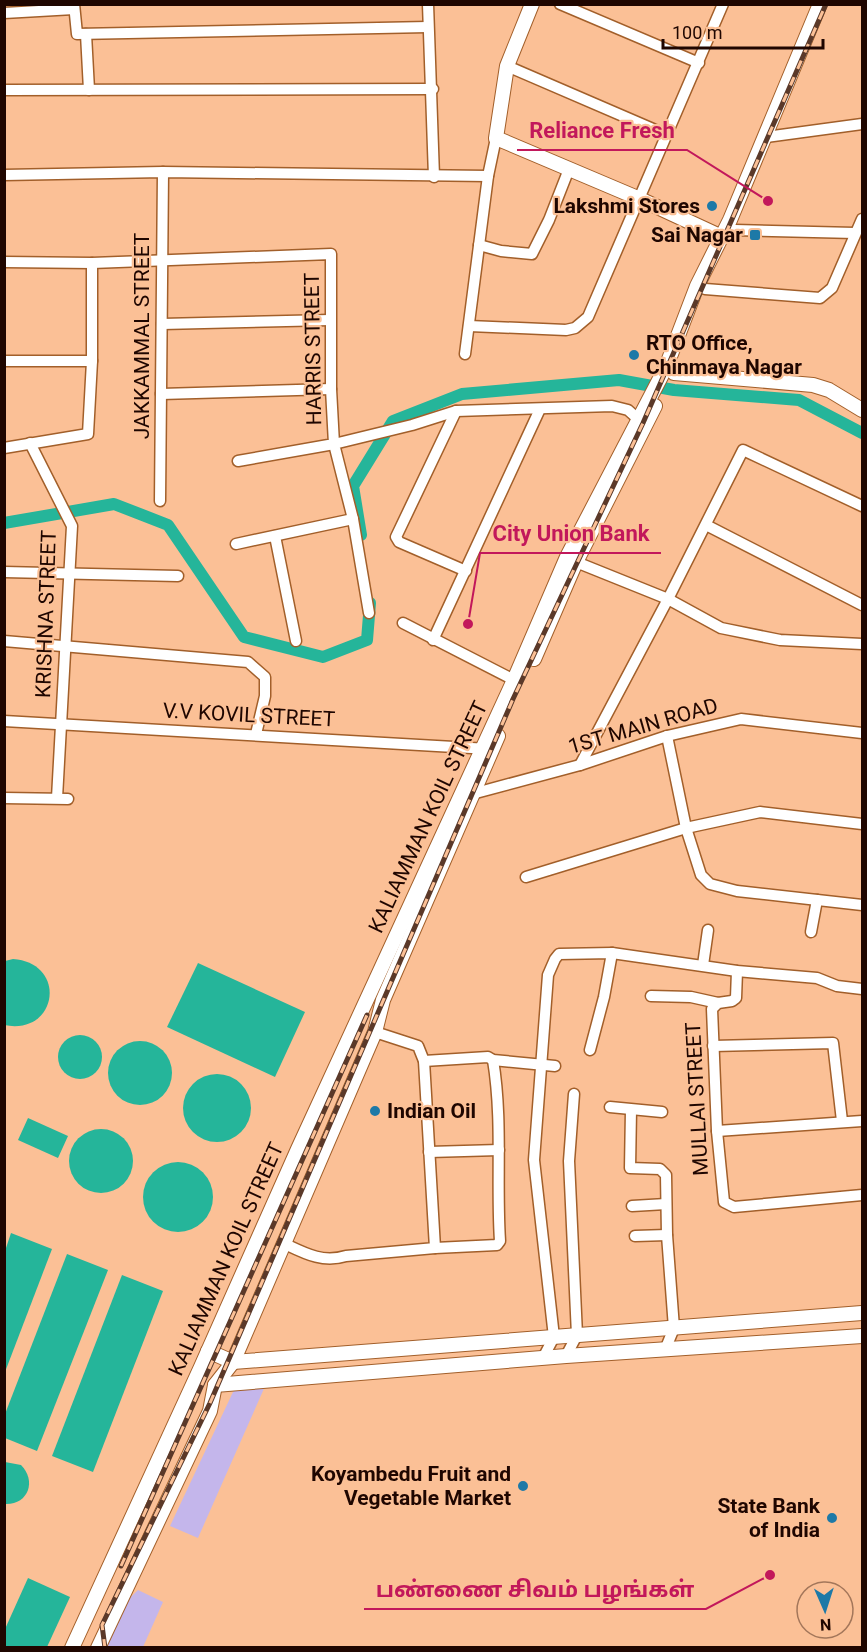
<svg xmlns="http://www.w3.org/2000/svg" width="867" height="1652" font-family="Roboto,'Noto Sans Tamil',sans-serif">
<style>
.green{fill:#c4b6eb}
.water{fill:#25b59a}
.lines{fill:none;stroke-linecap:round;stroke-linejoin:round}
.canal{stroke:#25b59a;stroke-width:12}
.street-casing{stroke:#a25f2a;stroke-width:13}
.secondary-casing{stroke:#a25f2a;stroke-width:16}
.street{stroke:#fff;stroke-width:10}
.secondary{stroke:#fff;stroke-width:14}
.rail-casing{stroke:#5b3929;stroke-width:5}
.rail{stroke:#fbc096;stroke-width:3;stroke-dasharray:9;stroke-linecap:butt}
.poi-dot{fill:#1d79a7;stroke:#fbc096;stroke-width:2}
.labels{text-anchor:middle;stroke-width:4.5;stroke-linejoin:round;paint-order:stroke}
.poi-label{font-size:21px;font-weight:bold;fill:#1f0600;stroke:#fbc096;text-anchor:end}
.street-label{font-size:21px;fill:#1f0600;stroke:#fbc096}
.leader{fill:none;stroke:#c2185b;stroke-width:2}
.callout-dot{fill:#c2185b;stroke:#fbc096;stroke-width:2}
.callout-label{font-size:22px;text-anchor:middle;font-weight:bold;fill:#c2185b;stroke:#fbc096;stroke-width:4.5;stroke-linejoin:round;paint-order:stroke}
</style>
<rect width="100%" height="100%" fill="#fbc096"/>
<g class="green">
<polygon points="266,1384 198,1538 170,1526 233,1392 238,1388"/>
<polygon points="138,1590 163,1602 143,1647 94,1648 102,1625"/>
</g>
<g class="water">
<path d="M13 959C68 963 58 1036 4 1025L5 961Z"/>
<polygon points="198,963 305,1012 275,1077 167,1027"/>
<circle cx="80" cy="1057" r="22"/>
<circle cx="140" cy="1073" r="32"/>
<circle cx="217" cy="1108" r="34"/>
<polygon points="28,1118 68,1136 58,1158 18,1140"/>
<circle cx="101" cy="1161" r="32"/>
<circle cx="178" cy="1197" r="35"/>
<polygon points="11,1233 52,1249 5,1372 5,1251"/>
<polygon points="67,1254 108,1270 37,1451 5,1438 5,1414"/>
<polygon points="122,1275 163,1291 93,1472 52,1456"/>
<path d="M5 1462 21 1465C37 1481 28 1505 5 1504Z"/>
<polygon points="28,1578 70,1597 47,1647 5,1647 5,1629"/>
</g>
<g class="lines">
<g class="canal">
<polyline points="4,523 114,504 168,525 244,637 323,657 367,640 370,603"/>
<polyline points="361,535 353,486 393,421 462,394 619,380 674,390 799,400 862,433"/>
</g>
<g class="street-casing">
<g id="street">
<polyline points="74,4 77,34 428,27"/>
<polyline points="428,4 434,177"/>
<polyline points="560,4 699,63"/>
<polyline points="4,13 74,9"/>
<polyline points="86,34 89,90"/>
<polyline points="507,66 667,135"/>
<polyline points="4,90 433,89"/>
<polyline points="766,137 862,124"/>
<polyline points="4,175 163,172 488,176"/>
<polyline points="735,230 855,233"/>
<polyline points="479,245 501,251 532,254 549,220 569,169"/>
<polyline points="4,262 92,263 331,254 331,389 334,444 238,461"/>
<polyline points="705,289 820,298 832,288 862,219"/>
<polyline points="162,324 330,320"/>
<polyline points="469,326 566,330 575,328 588,317 723,4"/>
<polyline points="465,354 488,176 496,138"/>
<polyline points="4,361 92,361"/>
<polyline points="161,394 331,389"/>
<polyline points="456,411 396,537 399,542 466,571"/>
<polyline points="30,443 72,526 57,798"/>
<polyline points="4,448 88,434 92,361 92,263"/>
<polyline points="160,501 163,172"/>
<polyline points="706,525 862,605"/>
<polyline points="275,536 296,641"/>
<polyline points="236,544 353,519"/>
<polyline points="576,562 668,599 721,628 780,640 862,644"/>
<polyline points="4,572 178,576"/>
<polyline points="369,613 353,519 334,444 412,425 456,411 612,406 628,410 638,419"/>
<polyline points="403,623 514,680"/>
<polyline points="433,640 540,409"/>
<polyline points="4,641 248,662 265,677 265,696 256,734"/>
<polyline points="4,721 489,749"/>
<polyline points="667,736 686,828 701,875 710,884 737,891 862,905"/>
<polyline points="580,765 668,599 743,450 862,506"/>
<polyline points="472,794 580,765 667,736 741,719 862,733"/>
<polyline points="4,798 68,799"/>
<polyline points="526,877 686,828 760,812 862,824"/>
<polyline points="811,932 817,900"/>
<polyline points="703,965 708,930"/>
<polyline points="737,971 736,998 732,1001 718,1003 712,1009 717,1131 724,1202 734,1207 862,1195"/>
<polyline points="651,996 691,997 718,1003"/>
<polyline points="713,1046 833,1043 842,1121"/>
<polyline points="590,1050 604,997 612,953"/>
<polyline points="424,1061 488,1057 493,1060 555,1066"/>
<polyline points="610,1107 662,1112"/>
<polyline points="631,1110 630,1168 660,1169 666,1175 667,1235 674,1328 665,1350"/>
<polyline points="717,1131 862,1121"/>
<polyline points="429,1152 499,1150"/>
<polyline points="632,1206 666,1204"/>
<polyline points="635,1236 667,1235"/>
<path d="M285 1244C306 1254 323 1263 346 1256L435 1248 424 1061 418 1046 375 1032"/>
<path d="M435 1248 497 1245 500 1241C496 1181 503 1121 493 1060"/>
<polyline points="566,1356 577,1335 569,1161 574,1094"/>
<polyline points="543,1358 554,1337 534,1160 548,975 555,959 559,954 612,953 737,971 817,978 837,986 862,989"/>
</g>
</g>
<g class="secondary-casing">
<g id="secondary">
<polyline points="532,4 507,66 496,138 640,199 722,237"/>
<polyline points="674,373 813,385 829,390 862,410"/>
<polyline points="534,659 576,562 655,406"/>
<polyline points="208,1351 233,1362 862,1313"/>
<polyline points="215,1385 566,1356 862,1336"/>
<polyline points="72,1648 201,1367 298,1149 514,680 567,557 666,367 697,286 730,220 820,4"/>
<polyline points="98,1648 210,1411 215,1385 233,1362 375,1032 383,1000 498,736"/>
</g>
</g>
<use href="#street" class="street"/>
<use href="#secondary" class="secondary"/>
<g class="rail-casing">
<g id="rail">
<polyline points="121,1566 367,1015"/>
<polyline points="105,1648 102,1625 210,1403 513,699 643,423 826,4"/>
</g>
</g>
<use href="#rail" class="rail"/>
</g>
<g class="poi-dot">
<circle cx="712" cy="206" r="6"/>
<rect x="749" y="229" width="12" height="12" rx="3"/>
<circle cx="634" cy="355" r="6"/>
<circle cx="375" cy="1111" r="6"/>
<circle cx="523" cy="1486" r="6"/>
<circle cx="832" cy="1518" r="6"/>
</g>
<g class="labels">
<g class="poi-label">
<text x="700" y="213">Lakshmi Stores</text>
<text x="743" y="242">Sai Nagar</text>
<text x="646" y="350" text-anchor="start">RTO Office,<tspan x="646" dy="24">Chinmaya Nagar</tspan></text>
<text x="387" y="1118" text-anchor="start">Indian Oil</text>
<text x="511" y="1481">Koyambedu Fruit and<tspan x="511" dy="24">Vegetable Market</tspan></text>
<text x="820" y="1513">State Bank<tspan x="820" dy="24">of India</tspan></text>
</g>
<g class="street-label">
<text transform="translate(142 336) rotate(-90)" y="7">JAKKAMMAL STREET</text>
<text transform="translate(313 349) rotate(-91)" y="7">HARRIS STREET</text>
<text transform="translate(46 614) rotate(-88)" y="7">KRISHNA STREET</text>
<text transform="translate(249 715) rotate(3)" y="7">V.V KOVIL STREET</text>
<text transform="translate(643 726) rotate(-16)" y="7">1ST MAIN ROAD</text>
<text transform="translate(428 817) rotate(-65)" y="7">KALIAMMAN KOIL STREET</text>
<text transform="translate(697 1099) rotate(-93)" y="7">MULLAI STREET</text>
<text transform="translate(226 1259) rotate(-66)" y="7">KALIAMMAN KOIL STREET</text>
</g>
</g>
<path class="leader" d="M768 201L687 150H517M468 624L480 553H661M770 1575L706 1609H364"/>
<g class="callout-dot">
<circle cx="768" cy="201" r="6"/>
<circle cx="468" cy="624" r="6"/>
<circle cx="770" cy="1575" r="6"/>
</g>
<g class="callout-label">
<text x="602" y="138">Reliance Fresh</text>
<text x="571" y="541">City Union Bank</text>
<text x="535" y="1597">பண்ணை சிவம் பழங்கள்</text>
</g>
<rect width="867" height="1652" fill="none" stroke="#1f0600" stroke-width="12"/>
<g transform="translate(825 1610) rotate(177)"><circle r="28" fill="#fbc096" stroke="#a3765a" stroke-width="1.5"/>
<path d="M0-4.5L10 22L0 15L-10 22Z" fill="#1d79a7"/>
<text y="-9" font-size="16" font-weight="bold" text-anchor="middle" fill="#1f0600">N</text>
</g>
<path d="M663 39v9h160v-9" fill="none" stroke="#1f0600" stroke-width="3"/>
<text x="672" y="39" font-size="18" fill="#1f0600" stroke="#fbc096" stroke-width="4.5" paint-order="stroke">100 m</text>
</svg>
